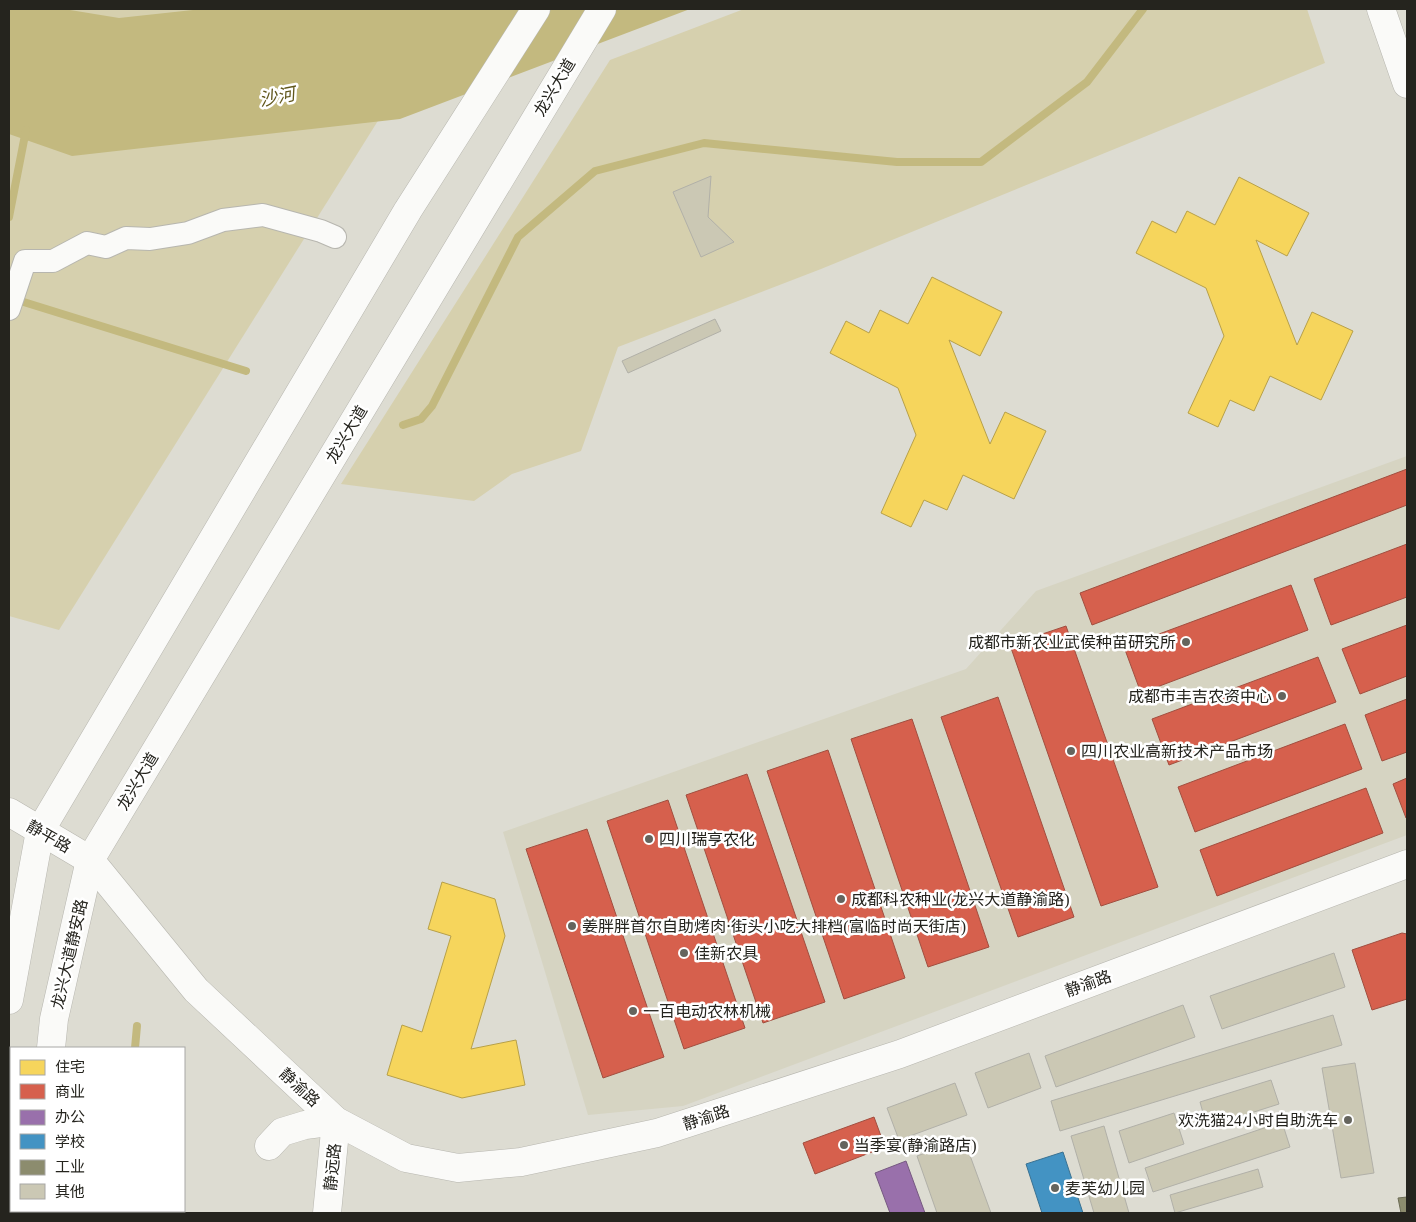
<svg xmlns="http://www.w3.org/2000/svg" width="1416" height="1222" font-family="'Times New Roman','Noto Sans SC',serif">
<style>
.built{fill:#d6d4c2}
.green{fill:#d6d0ae}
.water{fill:#c3b97f}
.homes{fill:#f6d55c;stroke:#b7a049}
.shops{fill:#d6604d;stroke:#a14e3f}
.offices{fill:#9970ab;stroke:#765981}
.schools{fill:#4393c3;stroke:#3a7292}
.industry{fill:#8c8c6e;stroke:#6d6d56}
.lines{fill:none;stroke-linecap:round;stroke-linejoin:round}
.stream{stroke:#c3b97f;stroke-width:8}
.building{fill:#cbc8b4;stroke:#b1b0a8}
.pedestrian-casing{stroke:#b7b6af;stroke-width:24}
.minor-casing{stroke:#b7b6af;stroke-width:29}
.tertiary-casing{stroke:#b7b6af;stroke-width:29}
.secondary-casing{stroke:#b7b6af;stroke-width:29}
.primary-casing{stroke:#b7b6af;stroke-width:29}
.pedestrian{stroke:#fafaf8;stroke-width:22}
.minor{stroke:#fafaf8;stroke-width:28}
.tertiary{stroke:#fafaf8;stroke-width:28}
.secondary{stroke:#fafaf8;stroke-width:28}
.primary{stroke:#fafaf8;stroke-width:28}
.poi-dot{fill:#65645d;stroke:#fff;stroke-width:2}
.labels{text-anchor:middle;stroke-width:5;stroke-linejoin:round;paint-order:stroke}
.street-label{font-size:16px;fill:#25241e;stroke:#fff}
.poi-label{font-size:16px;fill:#25241e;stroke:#fff;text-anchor:start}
.water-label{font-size:18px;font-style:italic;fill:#61571c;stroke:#fff}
</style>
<rect width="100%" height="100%" fill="#dddcd2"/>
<polygon class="built" points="1407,456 1407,835 683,1106 588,1115 503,832 966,669 1036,591"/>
<g class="green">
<polygon points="9,9 448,9 59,630 9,616"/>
<polygon points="744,9 1307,9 1325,63 821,269 618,347 581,451 512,474 474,501 341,484 610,60"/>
</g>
<polygon class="water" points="9,9 64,9 119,18 202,9 690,9 400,119 72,156 9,134"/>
<g class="homes">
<polygon points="1239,177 1309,213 1287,256 1256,240 1297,345 1312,312 1353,331 1321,400 1270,376 1254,411 1230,400 1218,427 1188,413 1224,336 1206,288 1136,253 1152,221 1176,233 1187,211 1215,225"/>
<polygon points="932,277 1002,312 980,356 949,340 990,444 1005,412 1046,431 1014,499 963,475 947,510 924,500 911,527 881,513 916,435 898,388 830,353 846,321 869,333 880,310 908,324"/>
<polygon points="442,882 495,899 505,936 471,1049 516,1040 525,1085 462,1098 387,1075 402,1025 422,1032 451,936 428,929"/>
</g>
<g class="shops">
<polygon points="1407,469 1407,505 1092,625 1080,593"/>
<polygon points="1407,544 1407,597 1331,625 1314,579"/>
<polygon points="1291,585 1308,630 1141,693 1124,647"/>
<polygon points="1407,625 1407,676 1360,694 1342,649"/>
<polygon points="1066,626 1158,887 1101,906 1010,645"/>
<polygon points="1318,657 1336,702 1169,765 1152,719"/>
<polygon points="998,697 1074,917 1018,937 941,717"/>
<polygon points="1407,699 1407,752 1382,761 1365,715"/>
<polygon points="912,719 989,947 928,967 851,739"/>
<polygon points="1345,724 1362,769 1195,832 1178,787"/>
<polygon points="828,750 905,978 844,999 767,771"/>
<polygon points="747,774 825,1002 763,1023 686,795"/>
<polygon points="1407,778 1407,817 1406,818 1393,784"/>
<polygon points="1366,788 1383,833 1217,896 1200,850"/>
<polygon points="668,800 745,1028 684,1049 607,821"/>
<polygon points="587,829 664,1057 603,1078 526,849"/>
<polygon points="1402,933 1407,934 1407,999 1372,1010 1352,950"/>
<polygon points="874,1117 885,1147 815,1174 803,1143"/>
</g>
<polygon class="offices" points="906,1161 925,1213 890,1213 875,1173"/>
<polygon class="schools" points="1063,1152 1083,1213 1042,1213 1026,1164"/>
<polygon class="industry" points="1407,1197 1407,1213 1401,1213 1398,1198"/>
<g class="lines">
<g class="stream">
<polyline points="9,217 26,130"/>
<polyline points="14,299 246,371"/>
<polyline points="403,425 421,419 432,406 518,237 595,171 704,143 897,162 981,162 1087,82 1143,9"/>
<polyline points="135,1048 137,1026"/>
<polyline points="179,1211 180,1213"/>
</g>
</g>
<g class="building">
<polygon points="711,176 708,217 734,242 701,257 673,192"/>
<polygon points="715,319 721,331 628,373 622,361"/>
<polygon points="1334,953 1345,987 1222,1029 1210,996"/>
<polygon points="1183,1005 1195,1037 1056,1087 1045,1056"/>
<polygon points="1333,1015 1342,1045 1060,1131 1051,1101"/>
<polygon points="1029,1053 1041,1088 988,1108 975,1073"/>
<polygon points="1355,1063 1374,1173 1341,1178 1322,1068"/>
<polygon points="1271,1080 1279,1104 1207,1127 1200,1102"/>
<polygon points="955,1083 967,1115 899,1140 887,1108"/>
<polygon points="1174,1113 1184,1144 1129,1163 1119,1131"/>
<polygon points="1282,1122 1290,1147 1153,1192 1145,1168"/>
<polygon points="1104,1126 1129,1213 1094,1213 1071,1136"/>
<polygon points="964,1139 991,1213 937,1213 917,1156"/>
<polygon points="1258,1169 1263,1187 1175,1213 1170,1195"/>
</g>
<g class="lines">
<g class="pedestrian-casing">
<polyline id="pedestrian" points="9,309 25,261 53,261 87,243 106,247 126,238 150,239 188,233 223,220 263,215 321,231 335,237"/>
</g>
<g class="minor-casing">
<g id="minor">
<polyline points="90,860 196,990 336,1121 406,1158 458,1168 521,1162 657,1133 900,1054 1407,864"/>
<polyline points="269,1146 282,1132 305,1125 336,1121 327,1213"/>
</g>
</g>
<g class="tertiary-casing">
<polyline id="tertiary" points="9,812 90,860"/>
</g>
<g class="secondary-casing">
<polyline id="secondary" points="1381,9 1407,84"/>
</g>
<g class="primary-casing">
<g id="primary">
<polyline points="9,1000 40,831 408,210 536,9"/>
<polyline points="51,1048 54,1019 90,860 602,9"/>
<polyline points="39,1213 39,1211"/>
</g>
</g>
<use href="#pedestrian" class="pedestrian"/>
<use href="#minor" class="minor"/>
<use href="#tertiary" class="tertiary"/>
<use href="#secondary" class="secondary"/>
<use href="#primary" class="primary"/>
</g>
<g class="poi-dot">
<circle cx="1186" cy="642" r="5"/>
<circle cx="1282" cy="696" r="5"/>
<circle cx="1071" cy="751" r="5"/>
<circle cx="649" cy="839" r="5"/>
<circle cx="841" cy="899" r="5"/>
<circle cx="572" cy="926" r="5"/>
<circle cx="684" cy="953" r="5"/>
<circle cx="633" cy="1011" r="5"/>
<circle cx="1348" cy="1120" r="5"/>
<circle cx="844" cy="1145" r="5"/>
<circle cx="1055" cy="1188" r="5"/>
</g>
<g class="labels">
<g class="street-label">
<text transform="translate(554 87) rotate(-59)" y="6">龙兴大道</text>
<text transform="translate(346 434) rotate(-59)" y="6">龙兴大道</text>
<text transform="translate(137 781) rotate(-59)" y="6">龙兴大道</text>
<text transform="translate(49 836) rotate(30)" y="6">静平路</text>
<text transform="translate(69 954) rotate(-77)" y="6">龙兴大道静安路</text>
<text transform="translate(1088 983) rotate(-20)" y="6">静渝路</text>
<text transform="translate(300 1087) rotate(43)" y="6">静渝路</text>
<text transform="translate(706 1117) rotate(-18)" y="6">静渝路</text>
<text transform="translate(332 1167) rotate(-84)" y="6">静远路</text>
</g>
<g class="poi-label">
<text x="1176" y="648" text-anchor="end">成都市新农业武侯种苗研究所</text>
<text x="1272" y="702" text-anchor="end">成都市丰吉农资中心</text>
<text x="1081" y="757">四川农业高新技术产品市场</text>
<text x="659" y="845">四川瑞亨农化</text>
<text x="851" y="905">成都科农种业(龙兴大道静渝路)</text>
<text x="582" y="932">姜胖胖首尔自助烤肉·街头小吃大排档(富临时尚天街店)</text>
<text x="694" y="959">佳新农具</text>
<text x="643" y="1017">一百电动农林机械</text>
<text x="1338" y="1126" text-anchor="end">欢洗猫24小时自助洗车</text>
<text x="854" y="1151">当季宴(静渝路店)</text>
<text x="1065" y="1194">麦芙幼儿园</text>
</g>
<g class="water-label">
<text transform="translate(277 97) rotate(-11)" y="6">沙河</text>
</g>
</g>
<rect width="1416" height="1222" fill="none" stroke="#25241e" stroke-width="20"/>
<rect x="10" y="1047" width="175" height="165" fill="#ffffff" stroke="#a8a7a5"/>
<rect x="20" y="1060" width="25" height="15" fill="#f6d55c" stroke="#a8a7a5"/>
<text x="55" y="1072" font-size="15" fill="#25241e">住宅</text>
<rect x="20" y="1084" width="25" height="15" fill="#d6604d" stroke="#a8a7a5"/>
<text x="55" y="1097" font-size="15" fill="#25241e">商业</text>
<rect x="20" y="1110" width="25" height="15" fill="#9970ab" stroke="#a8a7a5"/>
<text x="55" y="1122" font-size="15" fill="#25241e">办公</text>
<rect x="20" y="1134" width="25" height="15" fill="#4393c3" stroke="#a8a7a5"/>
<text x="55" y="1147" font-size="15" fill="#25241e">学校</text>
<rect x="20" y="1160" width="25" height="15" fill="#8c8c6e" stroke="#a8a7a5"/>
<text x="55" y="1172" font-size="15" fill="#25241e">工业</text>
<rect x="20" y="1184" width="25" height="15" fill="#cbc8b4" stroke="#a8a7a5"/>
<text x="55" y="1197" font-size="15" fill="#25241e">其他</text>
</svg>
